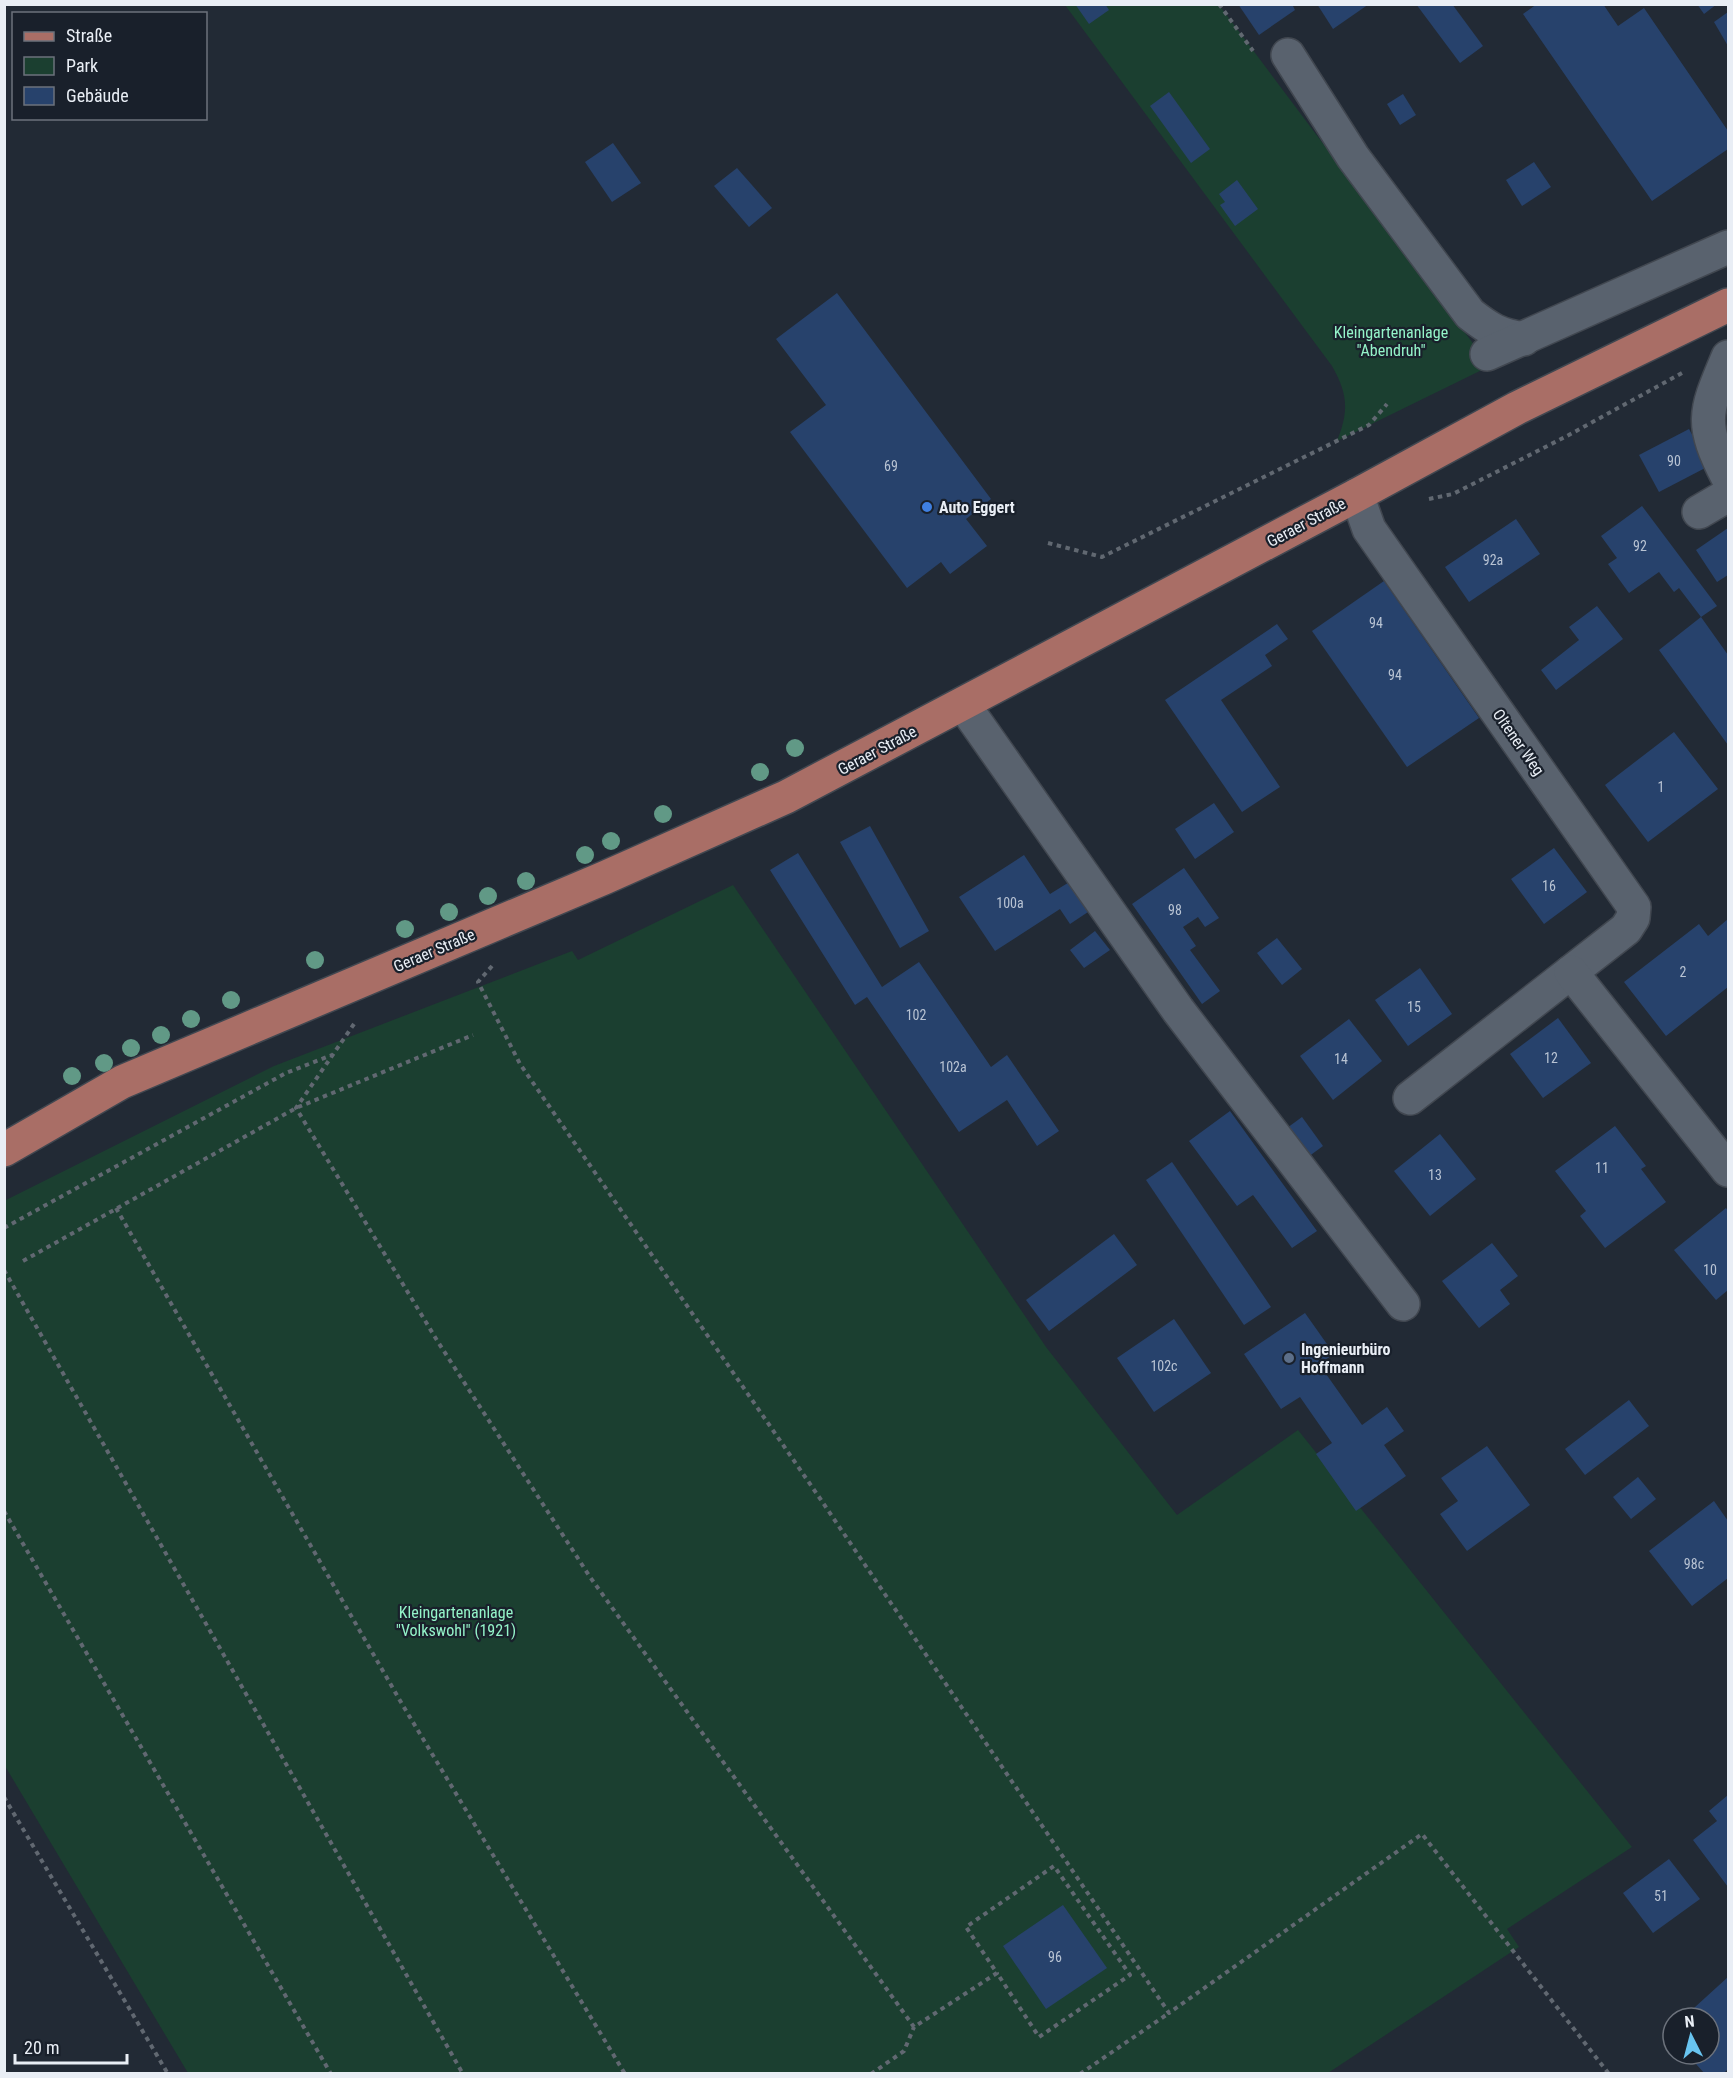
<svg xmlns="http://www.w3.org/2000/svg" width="1733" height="2078" font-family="'Roboto Condensed',sans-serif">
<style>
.green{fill:#1b3f30}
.building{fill:#27426c}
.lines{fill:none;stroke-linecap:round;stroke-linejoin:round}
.minor-casing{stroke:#414750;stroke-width:36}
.major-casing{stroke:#414750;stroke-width:36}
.path{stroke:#616871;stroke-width:4;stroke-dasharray:4.5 4.5;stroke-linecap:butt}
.minor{stroke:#59626e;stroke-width:33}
.major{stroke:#a96e66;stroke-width:33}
.tree{fill:#619986}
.shop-dot{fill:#3f7fe0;stroke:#19202b;stroke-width:2}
.service-dot{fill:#5c6f8a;stroke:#19202b;stroke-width:2}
.labels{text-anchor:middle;stroke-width:4.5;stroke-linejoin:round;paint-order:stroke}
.number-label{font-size:14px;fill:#b8c3d3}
.park-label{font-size:16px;fill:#94f4c9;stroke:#19202b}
.poi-label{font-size:16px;font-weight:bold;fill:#e9eef5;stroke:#19202b;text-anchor:start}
.street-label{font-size:16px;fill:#e9eef5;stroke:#19202b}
</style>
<rect width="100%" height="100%" fill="#222a35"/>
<g class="green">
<path d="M1065 5H1219L1490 366 1337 441C1349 411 1348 394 1332 366Z"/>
<polygon points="733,885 1046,1347 1177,1515 1298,1430 1632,1847 1507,1929 1519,1947 1328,2073 188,2073 5,1766 4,1201 274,1066 572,951 578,960"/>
</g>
<g class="building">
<polygon points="1075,4 1105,4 1109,10 1089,24"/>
<polygon points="1238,4 1292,4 1295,10 1259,35"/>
<polygon points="1317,4 1369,4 1333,29"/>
<polygon points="1416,4 1452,4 1483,46 1460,63"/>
<polygon points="1537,4 1603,4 1618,26 1644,8 1728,131 1728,149 1652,201 1523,14"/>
<polygon points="1697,4 1717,4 1704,14"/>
<polygon points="1728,12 1728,46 1714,22"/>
<polygon points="1169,92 1210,149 1191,163 1150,106"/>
<polygon points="1403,94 1416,115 1400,125 1387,104"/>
<polygon points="613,143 641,183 612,202 585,162"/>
<polygon points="1534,162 1551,187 1522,206 1506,180"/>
<polygon points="737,168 772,208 749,227 714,186"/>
<polygon points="1237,180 1258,209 1235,226 1220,205 1225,202 1219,194"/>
<polygon points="837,293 991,499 966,519 987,546 950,574 941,562 907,588 790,432 826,405 776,339"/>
<polygon points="1689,429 1709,466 1659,492 1639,455"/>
<polygon points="1642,506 1717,606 1701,617 1728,655 1728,745 1659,650 1701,617 1679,588 1674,592 1659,572 1629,593 1608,564 1617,558 1601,536"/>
<polygon points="1516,519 1540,554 1469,602 1445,567"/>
<polygon points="1728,528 1728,575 1717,582 1696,550"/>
<polygon points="1384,581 1479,718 1407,767 1312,631"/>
<polygon points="1597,606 1623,639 1556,690 1541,670 1579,640 1569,627"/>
<polygon points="1277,624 1288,639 1265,655 1272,666 1221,700 1280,787 1242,812 1165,700"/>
<polygon points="1674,732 1718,789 1648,842 1605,785"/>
<polygon points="1214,803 1234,832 1195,859 1175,829"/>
<polygon points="870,826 929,931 900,948 840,842"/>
<polygon points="1554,848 1587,892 1544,924 1511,879"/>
<polygon points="798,853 882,987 919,962 991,1067 1007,1055 1059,1131 1037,1146 1007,1100 959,1132 867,997 855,1005 770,870"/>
<polygon points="1024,855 1050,894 1071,881 1091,910 1070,924 1060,909 995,951 959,897"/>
<polygon points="1184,868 1219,918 1205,927 1198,917 1183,927 1196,946 1190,950 1220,991 1202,1004 1132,904"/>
<polygon points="1728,919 1728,987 1666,1036 1624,982 1699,924 1708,936"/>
<polygon points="1095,931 1110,950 1084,968 1070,950"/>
<polygon points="1277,938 1302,969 1282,985 1257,953"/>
<polygon points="1420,968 1452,1014 1408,1046 1375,1000"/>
<polygon points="1558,1018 1591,1063 1543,1098 1510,1054"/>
<polygon points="1349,1019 1382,1061 1333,1100 1300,1056"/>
<polygon points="1230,1111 1317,1231 1292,1248 1253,1195 1237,1206 1189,1141"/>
<polygon points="1302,1117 1323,1146 1308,1157 1287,1128"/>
<polygon points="1615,1126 1646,1166 1641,1169 1666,1202 1605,1248 1580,1216 1586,1211 1555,1171"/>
<polygon points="1440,1134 1476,1179 1430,1216 1394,1171"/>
<polygon points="1172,1162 1271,1307 1244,1325 1146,1180"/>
<polygon points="1726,1208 1728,1211 1728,1290 1716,1300 1674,1250"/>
<polygon points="1114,1234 1137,1265 1049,1331 1026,1300"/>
<polygon points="1492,1243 1518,1276 1500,1290 1510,1304 1479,1328 1442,1281"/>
<polygon points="1305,1313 1334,1354 1319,1364 1362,1425 1387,1407 1404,1431 1384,1445 1406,1476 1356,1511 1316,1454 1332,1443 1300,1397 1281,1409 1244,1354"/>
<polygon points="1174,1319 1211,1373 1154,1412 1117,1358"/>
<polygon points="1629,1400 1649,1426 1585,1475 1565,1449"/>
<polygon points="1487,1446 1530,1505 1467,1551 1440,1514 1458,1501 1441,1478"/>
<polygon points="1638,1477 1656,1499 1631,1519 1613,1497"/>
<polygon points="1714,1501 1728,1521 1728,1578 1692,1606 1649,1551"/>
<polygon points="1728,1795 1728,1887 1693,1840 1717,1821 1709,1811"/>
<polygon points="1669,1859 1700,1899 1653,1933 1623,1893"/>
<polygon points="1063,1905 1107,1968 1046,2009 1003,1946"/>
<polygon points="1728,1977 1728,2069 1723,2074 1705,2074 1687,2054 1709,2054 1709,2018 1683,2018"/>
</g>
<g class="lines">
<g class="minor-casing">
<g id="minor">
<path d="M1288 55 1353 157 1470 314C1489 329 1499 335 1524 339"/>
<polyline points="1487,354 1728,247"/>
<path d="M1728 357C1705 412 1699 422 1728 478"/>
<polyline points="1357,495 1369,529 1634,907 1633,918 1626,929 1410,1098"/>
<polyline points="1699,512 1728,495"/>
<polyline points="963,704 1178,1010 1403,1304"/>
<polyline points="1571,972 1728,1170"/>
</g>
</g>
<g class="major-casing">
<polyline id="major" points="4,1150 122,1082 604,878 786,797 1357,495 1517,408 1728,305"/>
</g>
<g class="path">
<polyline points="1219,4 1253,51"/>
<polyline points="1429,499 1453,494 1567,436 1682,373"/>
<polyline points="1048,543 1102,557 1369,425 1387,404"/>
<polyline points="492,966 478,982 520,1064 819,1497 1169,2013 1422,1834 1609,2074"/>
<polyline points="354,1024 296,1108 438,1342 590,1577 914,2027 997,1973 966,1927 1054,1866 1130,1975 1039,2037 997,1973"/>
<polyline points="116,1208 402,1704 625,2074"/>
<polyline points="4,1228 286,1073 332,1055"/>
<polyline points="23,1261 296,1108 473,1035"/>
<polyline points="4,1270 463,2074"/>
<polyline points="4,1511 331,2074"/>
<polyline points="4,1797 168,2074"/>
<polyline points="871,2074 904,2051 914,2027"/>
<polyline points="1080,2074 1169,2013"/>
</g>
<use href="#minor" class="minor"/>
<use href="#major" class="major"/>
</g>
<g class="tree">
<circle cx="795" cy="748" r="9"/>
<circle cx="760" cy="772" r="9"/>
<circle cx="663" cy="814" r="9"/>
<circle cx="611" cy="841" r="9"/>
<circle cx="585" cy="855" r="9"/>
<circle cx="526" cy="881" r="9"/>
<circle cx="488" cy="896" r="9"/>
<circle cx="449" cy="912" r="9"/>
<circle cx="405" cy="929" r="9"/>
<circle cx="315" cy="960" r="9"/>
<circle cx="231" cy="1000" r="9"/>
<circle cx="191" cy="1019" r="9"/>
<circle cx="161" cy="1035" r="9"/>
<circle cx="131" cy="1048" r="9"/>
<circle cx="104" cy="1063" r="9"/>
<circle cx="72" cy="1076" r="9"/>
</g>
<circle class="shop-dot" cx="927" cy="507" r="6"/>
<circle class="service-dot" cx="1289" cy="1358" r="6"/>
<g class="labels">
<g class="number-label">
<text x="1674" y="466">90</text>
<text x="891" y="471">69</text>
<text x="1640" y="551">92</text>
<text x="1493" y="565">92a</text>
<text x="1376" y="628">94</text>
<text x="1395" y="680">94</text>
<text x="1661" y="792">1</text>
<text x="1549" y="891">16</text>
<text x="1010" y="908">100a</text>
<text x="1175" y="915">98</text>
<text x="1683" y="977">2</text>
<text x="1414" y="1012">15</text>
<text x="916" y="1020">102</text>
<text x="1551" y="1063">12</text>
<text x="1341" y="1064">14</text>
<text x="953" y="1072">102a</text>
<text x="1602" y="1173">11</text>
<text x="1435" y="1180">13</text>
<text x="1710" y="1275">10</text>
<text x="1164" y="1371">102c</text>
<text x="1694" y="1569">98c</text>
<text x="1661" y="1901">51</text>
<text x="1055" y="1962">96</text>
</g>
<g class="park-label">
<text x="1391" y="338">Kleingartenanlage<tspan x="1391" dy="18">"Abendruh"</tspan></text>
<text x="456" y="1618">Kleingartenanlage<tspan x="456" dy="18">"Volkswohl" (1921)</tspan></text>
</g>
<g class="poi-label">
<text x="939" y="513">Auto Eggert</text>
<text x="1301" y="1355">Ingenieurbüro<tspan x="1301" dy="18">Hoffmann</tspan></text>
</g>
<g class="street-label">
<text transform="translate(1306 522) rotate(-28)" y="6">Geraer Straße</text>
<text transform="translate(1519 742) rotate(55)" y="6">Oltener Weg</text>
<text transform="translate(877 750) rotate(-28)" y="6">Geraer Straße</text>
<text transform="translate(434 950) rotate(-23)" y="6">Geraer Straße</text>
</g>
</g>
<rect width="1733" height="2078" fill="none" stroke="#e9eef5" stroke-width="12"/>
<rect x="12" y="12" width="195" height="108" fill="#19202b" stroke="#6c727c" stroke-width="1.5"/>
<rect x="24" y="32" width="30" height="9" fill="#a96e66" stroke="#6c727c" stroke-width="1.5"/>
<text x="66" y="42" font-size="18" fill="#e9eef5">Straße</text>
<rect x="24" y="57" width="30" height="18" fill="#1b3f30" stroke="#6c727c" stroke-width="1.5"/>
<text x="66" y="72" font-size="18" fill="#e9eef5">Park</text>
<rect x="24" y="87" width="30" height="18" fill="#27426c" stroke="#6c727c" stroke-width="1.5"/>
<text x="66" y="102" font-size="18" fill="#e9eef5">Gebäude</text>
<g transform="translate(1691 2036) rotate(354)"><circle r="28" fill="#19202b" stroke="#6c727c" stroke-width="1.5"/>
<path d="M0-4.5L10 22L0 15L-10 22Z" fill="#68c4f0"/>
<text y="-9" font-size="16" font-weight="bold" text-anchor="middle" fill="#e9eef5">N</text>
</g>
<path d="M15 2054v9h112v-9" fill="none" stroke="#e9eef5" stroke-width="3"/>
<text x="24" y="2054" font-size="18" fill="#e9eef5" stroke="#19202b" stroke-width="4.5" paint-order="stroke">20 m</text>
</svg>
